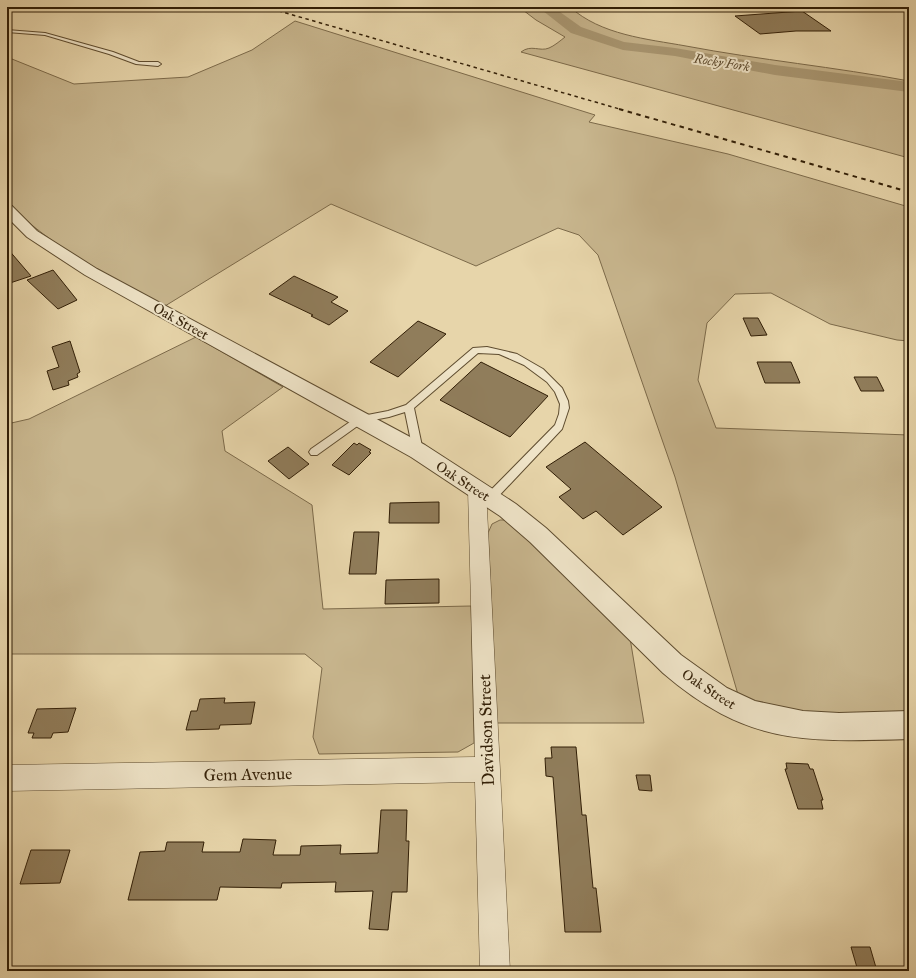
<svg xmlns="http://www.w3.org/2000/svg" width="916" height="978" font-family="'IM FELL Great Primer',serif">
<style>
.green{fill:#c8b68e;stroke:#7c6a4a}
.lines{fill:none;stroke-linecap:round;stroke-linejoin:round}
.river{fill:#a99772;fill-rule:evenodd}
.building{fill:#907d5b;stroke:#311e06}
.service-casing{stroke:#5e4c2f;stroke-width:2}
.minor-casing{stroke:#5e4c2f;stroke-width:1}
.tertiary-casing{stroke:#5e4c2f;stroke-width:2}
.service{fill:#efe4c8;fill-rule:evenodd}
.minor{fill:#efe4c8;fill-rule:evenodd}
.tertiary{fill:#efe4c8;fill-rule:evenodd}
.rail-far1{stroke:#311e06;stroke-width:1.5;stroke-dasharray:3.5 3.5;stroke-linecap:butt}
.rail{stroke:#311e06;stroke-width:2;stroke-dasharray:4.5 4.5;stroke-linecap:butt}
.labels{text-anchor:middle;stroke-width:4;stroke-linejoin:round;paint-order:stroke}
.far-water-label{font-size:13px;font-style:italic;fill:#5b482c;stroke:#efe4c8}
.street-label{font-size:14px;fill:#311e06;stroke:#efe4c8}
.near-street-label{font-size:17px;fill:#311e06;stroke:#efe4c8}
</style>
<rect width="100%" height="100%" fill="#e7d5aa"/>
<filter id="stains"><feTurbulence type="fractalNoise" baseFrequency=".005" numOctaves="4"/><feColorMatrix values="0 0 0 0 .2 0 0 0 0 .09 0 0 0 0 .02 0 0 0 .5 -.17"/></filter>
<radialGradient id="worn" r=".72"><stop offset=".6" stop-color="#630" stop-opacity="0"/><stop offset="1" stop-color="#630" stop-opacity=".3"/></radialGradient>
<g class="green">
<path d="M519 7H570C601 35 647 39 686 46 760 60 835 67 909 81V158L521 52C531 44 540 52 549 48 554 46 560 41 565 37L536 20Z"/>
<path d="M295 21 595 115 589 122 728 154 909 207V341L897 340 830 324 771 293 735 294 707 323 698 380 716 428 909 435V716L798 715 739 698 675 477 598 255 579 235 558 228 476 266 331 204 165 306C108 275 54 249 7 203V57L74 84 188 77 252 50Z"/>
<polygon points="196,337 283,387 222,431 225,451 312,505 323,609 471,606 474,743 458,752 319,754 313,737 322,668 305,654 7,654 7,424 29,419"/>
<polygon points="500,520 506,520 512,524 630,638 644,723 497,723 488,533 492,524"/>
</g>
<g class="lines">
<polygon class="river" points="538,7 553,7 581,27 624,42 675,48 775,65 909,82 909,92 775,75 675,56 623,50 571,33"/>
</g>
<g class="building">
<polygon points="802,11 831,31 796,31 760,34 735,16"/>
<polygon points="7,248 31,276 7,284"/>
<polygon points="53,270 77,300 58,309 27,280"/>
<polygon points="294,276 338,297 331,302 348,311 329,325 311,316 313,315 269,294"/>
<polygon points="743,318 758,318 767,335 751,336"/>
<polygon points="418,321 446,334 398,377 370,362"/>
<polygon points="70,341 80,372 77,374 78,377 68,381 69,385 53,390 47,371 59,367 52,347"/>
<polygon points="481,362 548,396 510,437 440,400"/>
<polygon points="757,362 791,362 800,383 765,383"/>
<polygon points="854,377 877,377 884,391 861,391"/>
<polygon points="585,442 662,507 623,535 596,511 583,519 559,497 571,489 546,467"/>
<polygon points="354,443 357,445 359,443 371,450 369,452 371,453 349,475 332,465"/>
<polygon points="288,447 309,464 289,479 268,461"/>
<polygon points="439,502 439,523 389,523 390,503"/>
<polygon points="354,532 379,532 376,574 349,574"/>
<polygon points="439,579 439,603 385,604 386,580"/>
<polygon points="225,698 224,703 255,702 251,724 220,725 219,729 186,730 191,711 197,711 200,699"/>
<polygon points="76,708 68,732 53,733 51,738 32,738 34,733 28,733 37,709"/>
<polygon points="551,747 576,747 582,815 586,815 593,888 596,888 601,932 565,932 553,777 546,776 545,758 552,758"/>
<polygon points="786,763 808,764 810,769 813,769 823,800 821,800 823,809 798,809 785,769 787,769"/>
<polygon points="636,775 650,775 652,791 639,790"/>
<polygon points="381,810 407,810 406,841 409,841 407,892 392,892 388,930 369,929 373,891 335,892 336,882 282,883 281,888 220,887 217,900 128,900 140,852 165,851 167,842 204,842 202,852 240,852 243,839 276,840 273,855 300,855 301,846 341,845 340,854 378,853"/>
<polygon points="31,850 70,850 60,883 20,884"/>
<polygon points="851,947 870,947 877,971 858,971"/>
</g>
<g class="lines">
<g class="service-casing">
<g id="service">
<polygon points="7,30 45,33 113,52 139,62 158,62 161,64 158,66 136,64 109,54 45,35 7,32"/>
<polygon points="487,347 517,354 543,369 562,388 568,401 569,408 562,429 494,501 486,501 485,498 486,495 555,425 559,414 560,404 555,392 547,382 524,365 499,354 478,353 414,408 423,451 421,454 415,454 413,451 405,412 389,417 363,422 317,455 311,455 309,452 311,449 357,417 388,411 406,405 473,348"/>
</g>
</g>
<g class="minor-casing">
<polygon id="minor" points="477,482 484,484 486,489 510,971 480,971 475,782 7,791 7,765 475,757 468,489 470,484"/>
</g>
<g class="tertiary-casing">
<path id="tertiary" d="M7 205 12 206 37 231 97 269 425 445 516 504 546 528 681 655 727 688 755 701 803 711 839 713 909 711V739C804 742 747 745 663 673L530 542 500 516 411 457 85 275 27 237 7 217Z"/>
</g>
<use href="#service" class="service"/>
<use href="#minor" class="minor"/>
<use href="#tertiary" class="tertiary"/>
<polyline class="rail-far1" points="265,7 623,110"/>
<polyline class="rail" points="619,109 909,192"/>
</g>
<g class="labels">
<g class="far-water-label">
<text transform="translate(722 62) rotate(9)" y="5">Rocky Fork</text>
</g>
<g class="street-label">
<text transform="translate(181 321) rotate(29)" y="5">Oak Street</text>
<text transform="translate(463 481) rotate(33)" y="5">Oak Street</text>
<text transform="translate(709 689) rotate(33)" y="5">Oak Street</text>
</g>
<g class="near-street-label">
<text transform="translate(486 730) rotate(-92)" y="6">Davidson Street</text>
<text transform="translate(248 774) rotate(-1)" y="6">Gem Avenue</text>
</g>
</g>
<rect width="916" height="978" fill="none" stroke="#e7d5aa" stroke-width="24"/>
<rect x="8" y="8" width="900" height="962" fill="none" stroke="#311e06" stroke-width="2"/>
<rect x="12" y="12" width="892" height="954" fill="none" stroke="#311e06"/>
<rect width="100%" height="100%" filter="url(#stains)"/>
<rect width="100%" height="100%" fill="url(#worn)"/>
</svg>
